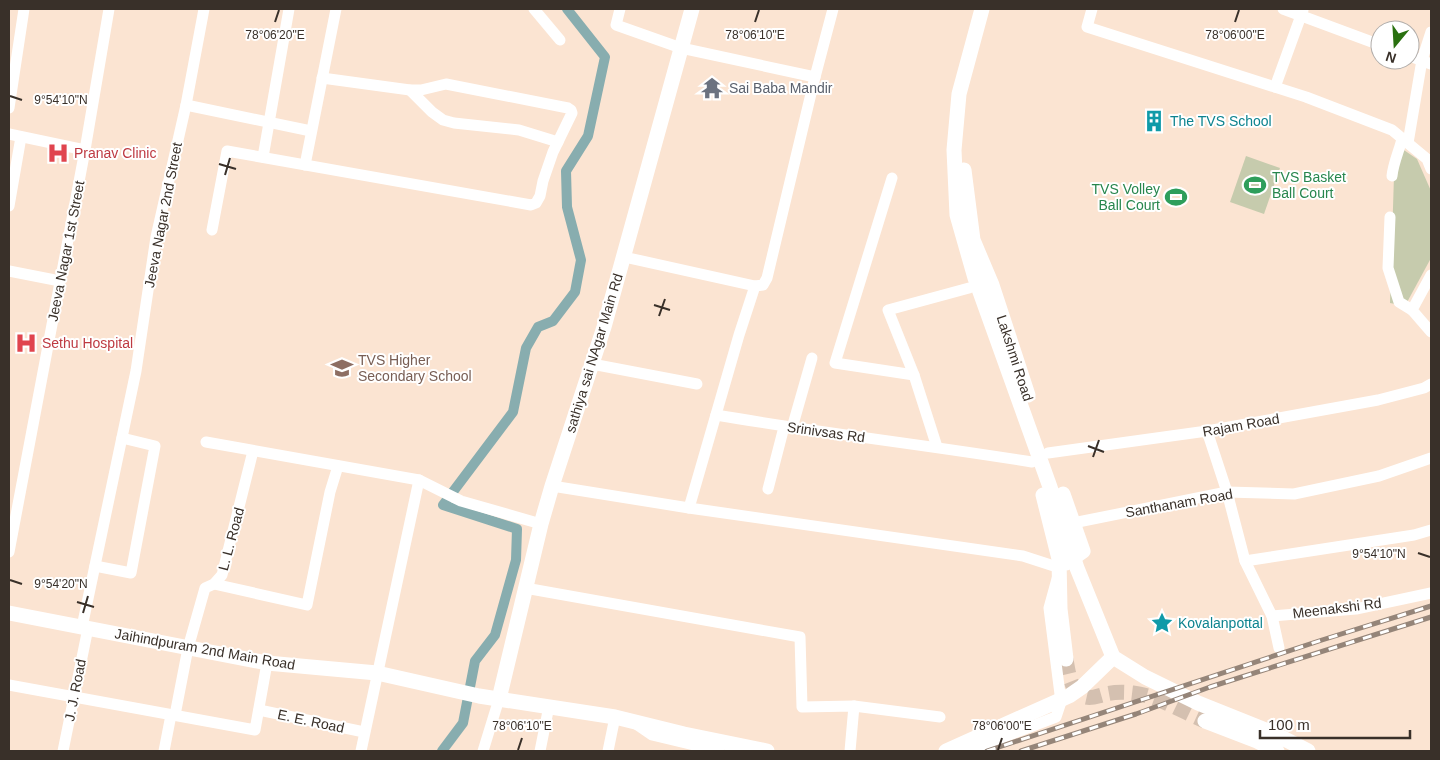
<svg xmlns="http://www.w3.org/2000/svg" width="1440" height="760" font-family="Helvetica,sans-serif">
<style>
.green{fill:#c6cbad}
.lines{fill:none;stroke-linecap:round;stroke-linejoin:round}
.canal{stroke:#88adaf;stroke-width:10}
.tertiary-tunnel{stroke:#d4c0b0;stroke-width:15;stroke-dasharray:15 8;stroke-linecap:butt}
.minor{stroke:#fff;stroke-width:11}
.tertiary{stroke:#fff;stroke-width:15}
.rail-casing{stroke:#958579;stroke-width:5}
.rail{stroke:#fff;stroke-width:3;stroke-dasharray:9;stroke-linecap:butt}
.ticks{fill:none;stroke:#393029;stroke-width:2}
.labels{text-anchor:middle;stroke-width:4;stroke-linejoin:round;paint-order:stroke}
.worship-label{font-size:14px;fill:#5b616d;stroke:#fff;text-anchor:start}
.culture-label{font-size:14px;fill:#0d838f;stroke:#fff;text-anchor:start}
.health-label{font-size:14px;fill:#be3a42;stroke:#fff;text-anchor:start}
.leisure-label{font-size:14px;fill:#27864d;stroke:#fff;text-anchor:start}
.street-label{font-size:14px;fill:#393029;stroke:#fff}
.education-label{font-size:14px;fill:#785e54;stroke:#fff;text-anchor:start}
.ticks-label{font-size:12px;text-anchor:middle;fill:#393029;stroke:#fff;stroke-width:4;stroke-linejoin:round;paint-order:stroke}
</style>
<rect width="100%" height="100%" fill="#fbe4d2"/>
<g class="green">
<polygon points="1395,144 1417,159 1431,191 1431,258 1405,306 1390,303"/>
<polygon points="1246,156 1280,168 1264,214 1230,202"/>
</g>
<g class="lines">
<polyline class="canal" points="442,751 463,723 475,661 495,635 516,560 517,529 443,505 513,412 526,348 538,327 553,321 575,292 581,260 567,207 566,171 588,136 605,57 567,9"/>
<path class="tertiary-tunnel" d="M1066 659C1068 671 1070 687 1080 694 1089 701 1096 696 1106 694 1113 692 1125 692 1133 693 1158 696 1181 711 1205 721"/>
<g class="minor">
<polyline points="534,9 560,40"/>
<polyline points="620,9 616,25 681,48 815,77"/>
<polyline points="1092,9 1087,27 1306,97 1392,130 1427,159 1431,169"/>
<polyline points="1283,9 1380,45"/>
<polyline points="1410,56 1431,64"/>
<polyline points="1275,87 1303,10"/>
<polyline points="410,90 432,112 443,120 454,123 519,130 558,142"/>
<polyline points="186,105 311,131"/>
<polyline points="9,108 24,9"/>
<polyline points="9,134 85,150"/>
<polyline points="263,157 289,9"/>
<polyline points="305,165 336,9"/>
<path d="M1392 176C1393 164 1399 151 1402 139L1408 143 1422 60 1431 32"/>
<polyline points="892,178 835,363 914,375"/>
<polyline points="9,206 21,137"/>
<polyline points="1390,217 1388,268 1399,302 1412,310"/>
<polyline points="212,230 227,151 531,205 536,203 540,196 543,181 553,152 572,113 571,110 568,108 446,84 421,90 410,90 322,78"/>
<polyline points="624,257 755,286 763,285 767,278 815,77 833,9"/>
<polyline points="9,271 60,281"/>
<polyline points="1431,275 1412,310 1431,332"/>
<polyline points="592,364 697,384"/>
<path d="M716 415C821 433 927 445 1032 462"/>
<polyline points="792,428 812,358"/>
<polyline points="1207,431 1227,492 1245,561 1272,616 1279,648"/>
<polyline points="206,442 419,480 461,501 541,524"/>
<polyline points="937,447 914,375 888,310 969,288"/>
<polyline points="1048,453 1207,431 1378,400 1424,388 1431,384"/>
<polyline points="552,486 689,508 1023,556 1060,568 1049,608 1061,702 1056,717 967,751"/>
<polyline points="768,489 784,427"/>
<polyline points="689,508 739,335 755,286"/>
<polyline points="1073,523 1227,492 1294,494 1379,476 1431,458"/>
<polyline points="9,552 85,150 109,9"/>
<polyline points="1245,561 1414,535 1431,530"/>
<polyline points="95,566 131,573 155,446 122,438"/>
<polyline points="214,584 307,605 330,492 338,466"/>
<polyline points="525,588 800,637 802,707 854,706 940,717"/>
<polyline points="1272,616 1356,609 1431,593"/>
<polyline points="82,627 136,371 156,237 186,105 204,9"/>
<polyline points="9,685 255,730 267,663"/>
<polyline points="259,710 364,732"/>
<polyline points="175,715 188,648 205,588 214,584 222,575 253,451"/>
<polyline points="636,724 652,735 719,751"/>
<polyline points="63,751 88,628"/>
<polyline points="164,751 171,715"/>
<polyline points="361,751 419,480"/>
<polyline points="483,751 499,699"/>
<polyline points="540,751 549,706"/>
<polyline points="608,751 615,717"/>
<polyline points="850,751 854,706"/>
</g>
<g class="tertiary">
<polyline points="982,9 959,94 954,150 957,215 975,278 1050,487 1077,568 1113,657 1145,677 1198,703 1273,733 1308,751"/>
<polyline points="964,170 973,240 992,285 1028,395"/>
<polyline points="1063,494 1083,551 1066,563"/>
<polyline points="1043,495 1059,559 1060,609 1066,659"/>
<polyline points="9,613 267,663 377,673 479,696 615,717 684,734 767,751"/>
<polyline points="499,699 541,524 552,486 604,327 692,9"/>
<polyline points="1205,721 1257,741 1277,751"/>
<polyline points="946,751 1069,696 1082,687 1113,657"/>
</g>
<g class="rail-casing">
<g id="rail">
<polyline points="987,751 1322,640 1431,606"/>
<polyline points="1021,751 1136,714 1210,687 1431,617"/>
</g>
</g>
<use href="#rail" class="rail"/>
</g>
<path class="ticks" d="M275 22 279 10M755 22 759 10M1235 22 1239 10M10 96 22 100M219 164 236 169M225 175 230 158M654 305 670 310M659 316 665 299M1088 446 1104 452M1093 457 1099 440M1418 553 1430 557M10 580 22 584M77 602 94 607M83 613 88 596M518 750 522 738M998 750 1002 738"/>
<defs>
<g id="temple-bare" transform="scale(1.725)"><path d="M0-6L5-2H3V0L6.5 2.5H4V6H1.5V3h-3V6H-4V2.5H-6.5L-3 0V-2H-5Z" fill="#6b7280" stroke="#fff" stroke-width="2.5" paint-order="stroke"/></g>
<g id="building-bare" transform="scale(1.725)"><path d="M-4-6H4V6H1V3H-1V6H-4ZM-2.5-4.3h1.7v1.8h-1.7ZM.8-4.3h1.7v1.8H.8ZM-2.5-1h1.7V.8h-1.7ZM.8-1h1.7V.8H.8Z" fill="#0f9aa8" stroke="#fff" stroke-width="2.5" paint-order="stroke"/></g>
<g id="hospital-bare" transform="scale(1.725)"><path d="M-5-5h3v3.5h4V-5h3V5h-3V1.5h-4V5h-3Z" fill="#e0444e" stroke="#fff" stroke-width="2.5" paint-order="stroke"/></g>
<g id="stadium-bare" transform="scale(1.725)"><path d="M0-5a6.5 5 0 1 0 0 10a6.5 5 0 1 0 0-10ZM-3.5-1.8h7v3.6h-7Z" fill="#2e9e5b" stroke="#fff" stroke-width="2.5" paint-order="stroke"/></g>
<g id="school-bare" transform="scale(1.725)"><path d="M0-5L7-2L0 1L-7-2ZM-4 1L0 2.5L4 1V4Q0 6-4 4Z" fill="#8d6e63" stroke="#fff" stroke-width="2.5" paint-order="stroke"/></g>
<g id="sight-bare" transform="scale(1.725)"><path d="M0-6L1.8-2.2L6-1.7L2.9 1.2L3.7 5.4L0 3.3L-3.7 5.4L-2.9 1.2L-6-1.7L-1.8-2.2Z" fill="#0f9aa8" stroke="#fff" stroke-width="2.5" paint-order="stroke"/></g>
</defs>
<g fill-rule="evenodd">
<use href="#temple-bare" x="712" y="88"/>
<use href="#building-bare" x="1154" y="121"/>
<use href="#hospital-bare" x="58" y="153"/>
<use href="#stadium-bare" x="1255" y="185"/>
<use href="#stadium-bare" x="1176" y="197"/>
<use href="#hospital-bare" x="26" y="343"/>
<use href="#school-bare" x="342" y="368"/>
<use href="#sight-bare" x="1162" y="623"/>
</g>
<g class="labels">
<g class="worship-label">
<text x="729" y="93">Sai Baba Mandir</text>
</g>
<g class="culture-label">
<text x="1170" y="126">The TVS School</text>
<text x="1178" y="628">Kovalanpottal</text>
</g>
<g class="health-label">
<text x="74" y="158">Pranav Clinic</text>
<text x="42" y="348">Sethu Hospital</text>
</g>
<g class="leisure-label">
<text x="1272" y="182">TVS Basket<tspan x="1272" dy="16">Ball Court</tspan></text>
<text x="1160" y="194" text-anchor="end">TVS Volley<tspan x="1160" dy="16">Ball Court</tspan></text>
</g>
<g class="street-label">
<text transform="translate(163 215) rotate(-79)" y="5">Jeeva Nagar 2nd Street</text>
<text transform="translate(66 251) rotate(-79)" y="5">Jeeva Nagar 1st Street</text>
<text transform="translate(594 353) rotate(-73)" y="5">sathiya sai NAgar Main Rd</text>
<text transform="translate(1015 358) rotate(72)" y="5">Lakshmi Road</text>
<text transform="translate(1241 425) rotate(-10)" y="5">Rajam Road</text>
<text transform="translate(826 432) rotate(8)" y="5">Srinivsas Rd</text>
<text transform="translate(1179 503) rotate(-10)" y="5">Santhanam Road</text>
<text transform="translate(231 539) rotate(-75)" y="5">L. L. Road</text>
<text transform="translate(1337 608) rotate(-7)" y="5">Meenakshi Rd</text>
<text transform="translate(205 649) rotate(10)" y="5">Jaihindpuram 2nd Main Road</text>
<text transform="translate(75 690) rotate(-79)" y="5">J. J. Road</text>
<text transform="translate(311 721) rotate(12)" y="5">E. E. Road</text>
</g>
<g class="education-label">
<text x="358" y="365">TVS Higher<tspan x="358" dy="16">Secondary School</tspan></text>
</g>
</g>
<g class="ticks-label">
<text x="275" y="39">78°06'20"E</text>
<text x="755" y="39">78°06'10"E</text>
<text x="1235" y="39">78°06'00"E</text>
<text x="61" y="104">9°54'10"N</text>
<text x="1379" y="558">9°54'10"N</text>
<text x="61" y="588">9°54'20"N</text>
<text x="522" y="730">78°06'10"E</text>
<text x="1002" y="730">78°06'00"E</text>
</g>
<rect width="1440" height="760" fill="none" stroke="#393029" stroke-width="20"/>
<g transform="translate(1395 45) rotate(198)"><circle r="24" fill="#ffffff" stroke="#b0aca9"/>
<path d="M0-4L9 19L0 12L-9 19Z" fill="#29700f"/>
<text y="-8" font-size="14" font-weight="bold" text-anchor="middle" fill="#393029">N</text>
</g>
<path d="M1260 730v8h150v-8" fill="none" stroke="#393029" stroke-width="2.5"/>
<text x="1268" y="730" font-size="15" fill="#393029" stroke="#ffffff" stroke-width="4" paint-order="stroke">100 m</text>
</svg>
